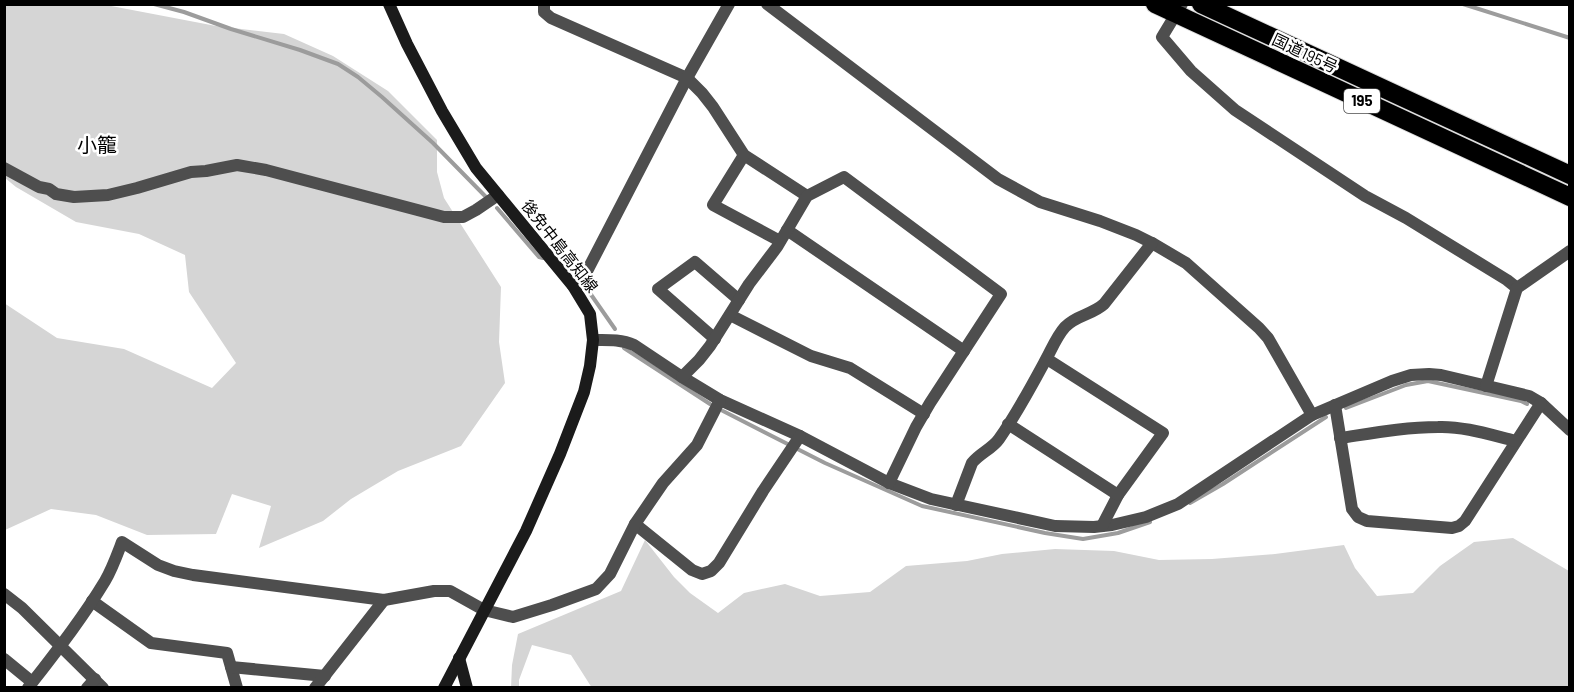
<svg xmlns="http://www.w3.org/2000/svg" width="1574" height="692" font-family="Barlow,'Noto Sans JP',sans-serif">
<style>
.green{fill:#d5d5d5}
.lines{fill:none;stroke-linecap:round;stroke-linejoin:round}
.stream{stroke:#9c9c9c;stroke-width:4}
.highway-casing{stroke:#dbdbdb;stroke-width:20}
.street{stroke:#4e4e4e;stroke-width:12}
.secondary{stroke:#1b1b1b;stroke-width:12}
.highway{stroke:#000;stroke-width:18}
.labels{text-anchor:middle;stroke-width:5;stroke-linejoin:round;paint-order:stroke}
.shield{fill:#fff;stroke:#4c4c4c;stroke-width:1.5}
.shield-label{font-size:15px;font-weight:bold;fill:#000}
.street-label{font-size:16px;fill:#000;stroke:#fff}
.quarter-label{font-size:20px;fill:#000;stroke:#fff}
</style>
<rect width="100%" height="100%" fill="#fff"/>
<g class="green">
<polygon points="5,5 106,5 216,26 284,34 333,56 388,91 437,140 437,172 444,198 501,287 499,342 505,383 461,446 398,471 351,499 323,521 259,548 271,506 232,494 216,534 147,535 96,515 51,509 5,530 4,303 57,338 124,349 212,388 236,363 189,292 185,255 139,234 76,222 16,187 5,178"/>
<polygon points="1513,538 1569,571 1569,687 592,688 571,655 532,645 519,680 519,687 511,688 512,665 518,634 621,591 645,540 674,577 690,593 718,613 744,593 785,584 820,596 870,592 906,566 967,561 1002,554 1055,549 1114,551 1159,560 1212,559 1275,554 1344,545 1355,568 1377,596 1413,593 1440,566 1474,542"/>
</g>
<g class="lines">
<g class="stream">
<polyline points="154,4 184,12 231,29 300,50 338,64 358,77 382,97 433,143 486,197"/>
<polyline points="1463,4 1570,38"/>
<polyline points="497,208 539,257 543,258"/>
<polyline points="563,261 565,261 578,275"/>
<polyline points="585,286 615,329"/>
<polyline points="624,348 710,404"/>
<polyline points="1346,408 1406,385 1428,381 1521,401 1527,404"/>
<polyline points="723,411 825,463 922,506 1045,533 1083,539 1118,533 1150,522"/>
<polyline points="1190,503 1223,484 1326,417"/>
</g>
<g class="highway-casing">
<g id="highway">
<polyline points="1155,4 1570,197"/>
<polyline points="1201,4 1570,175"/>
</g>
</g>
<g class="street">
<polyline points="544,4 544,12 551,18 687,78 702,93 713,107 744,155 807,196"/>
<polyline points="767,4 998,179 1040,202 1100,221 1136,235 1152,243 1186,263 1259,328 1268,338 1312,415"/>
<polyline points="1182,4 1162,37 1191,71 1235,110 1365,196 1406,218 1507,280 1517,288"/>
<polyline points="744,155 713,205 780,241"/>
<polyline points="4,168 39,187 49,189 56,194 74,197 108,195 137,188 191,172 206,171 237,165 266,170 444,217 463,217 476,210 498,195"/>
<polyline points="787,230 964,351"/>
<polyline points="573,286 585,275 687,78 729,4"/>
<polyline points="730,315 811,356 850,368 924,414"/>
<polyline points="715,339 658,289 695,262 739,300"/>
<path d="M593 340C607 340 621 339 634 345L682 377 720 400 800 436 889 483 931 499 1055 526 1094 527 1112 525 1146 517 1178 504 1312 415 1392 381 1411 375 1429 374 1441 375 1529 396 1541 403 1570 430"/>
<polyline points="1047,359 1163,433 1118,495 1102,526"/>
<polyline points="682,377 699,360 710,346 749,284 777,247 807,196 844,177 1001,294 930,403 916,427 889,483"/>
<polyline points="1486,386 1517,288 1570,251"/>
<polyline points="1335,405 1352,509 1358,517 1367,521 1452,528 1459,526 1465,521 1541,403"/>
<polyline points="1008,424 1118,495"/>
<path d="M1340 438C1373 433 1405 427 1438 427 1464 426 1491 435 1516 441"/>
<path d="M956 505 972 463C980 453 992 449 999 439 1016 415 1030 389 1044 363 1051 351 1056 337 1065 327 1076 315 1092 315 1104 304L1152 243"/>
<polyline points="635,524 692,570 702,574 711,571 719,563 763,491 800,436"/>
<polyline points="4,594 22,608 103,688"/>
<polyline points="92,601 151,643 227,653 237,688"/>
<polyline points="4,659 32,682"/>
<polyline points="231,667 325,676"/>
<path d="M28 688C55 653 82 619 105 581 112 569 117 555 122 542L158 565 174 571 193 575 384 600 434 591H450L484 610 513 617 552 605 596 589 610 574 635 524 663 483 697 445 720 400"/>
<polyline points="87,688 95,679"/>
<polyline points="315,688 384,600"/>
</g>
<g class="secondary">
<polyline points="389,4 407,44 442,111 476,168 573,286 590,314 593,340 590,366 584,392 560,454 526,531 444,688"/>
<polyline points="459,658 467,688"/>
</g>
<use href="#highway" class="highway"/>
</g>
<g class="labels">
<rect class="shield" x="1344" y="89" width="36" height="24" rx="4.5"/>
<g class="shield-label">
<text x="1362" y="106">195</text>
</g>
<g class="street-label">
<text transform="translate(1305 53) rotate(25)" y="6">国道195号</text>
<text transform="translate(560 246) rotate(52)" y="6">後免中島高知線</text>
</g>
<g class="quarter-label">
<text x="97" y="152">小籠</text>
</g>
</g>
<rect width="1574" height="692" fill="none" stroke="#000000" stroke-width="12"/>
</svg>
